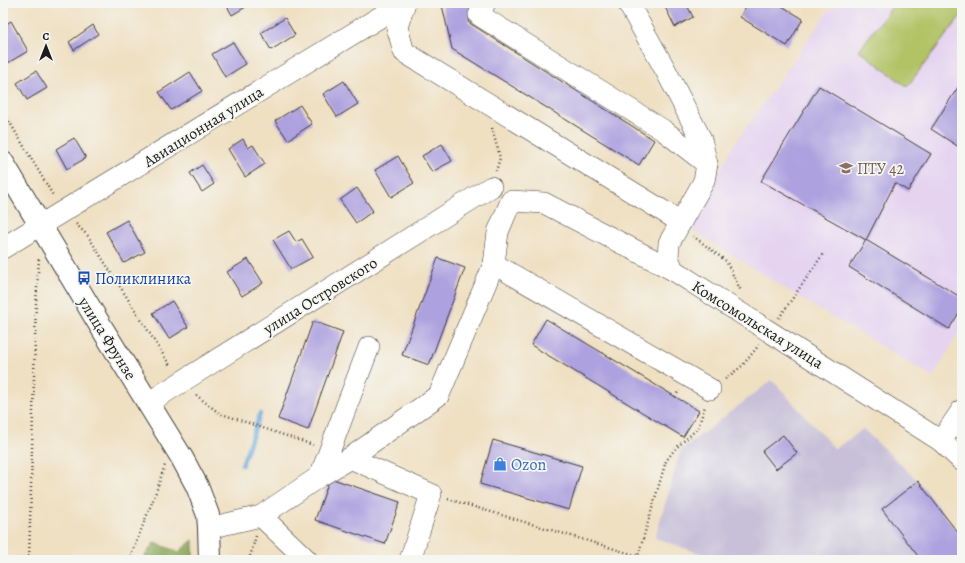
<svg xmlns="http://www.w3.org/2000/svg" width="965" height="563" font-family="Alegreya,serif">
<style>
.built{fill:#e5d3f0}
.industrial{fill:#c7c0d8}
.green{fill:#b2c366;stroke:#677041}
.forest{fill:#8da95b;stroke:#54623c}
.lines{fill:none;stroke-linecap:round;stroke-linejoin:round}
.stream{stroke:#65a5d8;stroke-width:4.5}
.building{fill:#ada1df}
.minor-casing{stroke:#3c3935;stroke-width:22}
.major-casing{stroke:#3c3935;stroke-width:24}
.path{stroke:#3c3935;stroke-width:2.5;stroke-dasharray:1 3;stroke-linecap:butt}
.minor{stroke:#fff;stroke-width:21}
.major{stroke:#fff;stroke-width:22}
.labels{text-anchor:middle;stroke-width:3.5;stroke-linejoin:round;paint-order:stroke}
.street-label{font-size:16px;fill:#1c1c1c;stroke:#f6f6f2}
.education-label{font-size:16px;fill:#785e54;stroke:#f6f6f2;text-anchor:start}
.transit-label{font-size:16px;fill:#164399;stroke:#f6f6f2;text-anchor:start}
.shop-label{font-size:16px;fill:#366cbe;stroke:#f6f6f2;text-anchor:start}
</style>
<rect width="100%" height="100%" fill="#f6f6f2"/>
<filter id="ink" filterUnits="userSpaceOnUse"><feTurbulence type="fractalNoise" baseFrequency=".025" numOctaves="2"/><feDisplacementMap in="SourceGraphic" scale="8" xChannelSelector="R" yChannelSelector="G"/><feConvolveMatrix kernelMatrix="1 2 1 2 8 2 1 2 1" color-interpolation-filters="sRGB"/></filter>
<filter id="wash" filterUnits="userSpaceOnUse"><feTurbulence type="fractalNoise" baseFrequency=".012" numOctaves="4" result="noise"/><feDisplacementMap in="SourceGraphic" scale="16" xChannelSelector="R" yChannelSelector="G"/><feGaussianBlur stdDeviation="0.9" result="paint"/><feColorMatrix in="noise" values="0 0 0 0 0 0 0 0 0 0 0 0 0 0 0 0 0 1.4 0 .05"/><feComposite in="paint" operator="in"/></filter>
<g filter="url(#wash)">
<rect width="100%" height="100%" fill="#efe0c2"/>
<polygon class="built" points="844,3 962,3 962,327 933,377 794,294 690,228 732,148 829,10"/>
<polygon class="industrial" points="772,380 835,449 863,429 918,481 962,538 962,560 719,560 655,538 681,450"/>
<polygon class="green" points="895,3 962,3 962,14 907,87 859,50"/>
<polygon class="forest" points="193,540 193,560 147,560 145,556 154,543 179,552"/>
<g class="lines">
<polyline class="stream" points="242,465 260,414"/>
</g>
<g id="blocks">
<g class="building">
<polygon points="232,3 247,3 249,5 232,15 227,6"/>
<polygon points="443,3 478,3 468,22 654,140 639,165 452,49 442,5"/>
<polygon points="663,3 686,3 693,17 675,27"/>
<polygon points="748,3 777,3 803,19 787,46 740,17"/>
<polygon points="285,18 295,35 271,50 261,33"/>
<polygon points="11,21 28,51 6,64 3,59 3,26"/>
<polygon points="93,25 98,34 74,50 69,42"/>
<polygon points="233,42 246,64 225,77 212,54"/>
<polygon points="36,71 47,88 27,100 17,83"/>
<polygon points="190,72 202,91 171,110 159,92"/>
<polygon points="344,81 358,104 337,117 323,94"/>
<polygon points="962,81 962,149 931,129"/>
<polygon points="819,86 931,154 908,191 895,183 866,240 962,298 962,308 949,329 849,267 866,240 761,181"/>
<polygon points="300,105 312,124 288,140 275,121"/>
<polygon points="74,138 86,158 67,169 56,149"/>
<polygon points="243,139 248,148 253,145 265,164 245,177 228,149"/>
<polygon points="442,144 452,161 432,172 422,156"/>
<polygon points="398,156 414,183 391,197 375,170"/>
<polygon points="202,165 214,184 202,192 190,173"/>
<polygon points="357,188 373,211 356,223 340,200"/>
<polygon points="127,220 145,252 124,263 106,232"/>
<polygon points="289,231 296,242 302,239 313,257 291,269 273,240"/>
<polygon points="438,258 465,268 429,365 402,355"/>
<polygon points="248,259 263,283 242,296 227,272"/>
<polygon points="172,301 188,327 169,339 153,313"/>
<polygon points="546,319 699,411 683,437 531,345"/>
<polygon points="313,321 343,332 308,430 278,419"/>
<polygon points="783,435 797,453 776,469 762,451"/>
<polygon points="493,440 582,466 569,510 480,484"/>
<polygon points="330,478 400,502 385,544 315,520"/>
<polygon points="918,481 962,538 962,560 921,560 882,509"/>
</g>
</g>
</g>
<g filter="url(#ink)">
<use href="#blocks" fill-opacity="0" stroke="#3c3935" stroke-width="1"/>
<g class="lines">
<g class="minor-casing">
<g id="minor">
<polyline points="405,3 397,27 404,52 681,222"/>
<polyline points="485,3 479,15 663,130 707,164"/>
<polyline points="628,3 665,69 701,139 707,164 704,181 669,243 668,257 673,270"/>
<polyline points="3,248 403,3"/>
<polyline points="494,264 710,389"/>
<polyline points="148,403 491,187"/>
<polyline points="941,441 962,410"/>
<polyline points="350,458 439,395 494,264 498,232 511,201 544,203 673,270 941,441 962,461"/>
<polyline points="320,476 369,347"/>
<polyline points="261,516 307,560"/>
<polyline points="209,528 261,516 320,476 350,458 431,494 410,560"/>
</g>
</g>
<g class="major-casing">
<polyline id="major" points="3,163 100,325 182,458 197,486 208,515 209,528 210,560"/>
</g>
<g class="path">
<polyline points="3,111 54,197"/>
<polyline points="492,128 500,158 496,171"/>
<polyline points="76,224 88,236 171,367"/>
<polyline points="693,236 726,261 741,291"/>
<polyline points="779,318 823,254"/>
<polyline points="725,379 742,366 759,345"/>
<polyline points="196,395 219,413 313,445"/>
<polyline points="675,397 679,390"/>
<polyline points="448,499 638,556 666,461 675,449 698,428 705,406"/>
<polyline points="29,560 36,303 39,259"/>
<polyline points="129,560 155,495 165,465"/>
<polyline points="249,560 256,536"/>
</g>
<use href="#minor" class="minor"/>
<use href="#major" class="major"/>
</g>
</g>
<defs>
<g id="university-bare" transform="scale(1.08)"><path d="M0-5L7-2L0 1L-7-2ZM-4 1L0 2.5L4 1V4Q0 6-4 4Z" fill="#8d6e63" stroke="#f6f6f2" stroke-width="2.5" paint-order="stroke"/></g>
<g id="bus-bare" transform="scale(1.08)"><path d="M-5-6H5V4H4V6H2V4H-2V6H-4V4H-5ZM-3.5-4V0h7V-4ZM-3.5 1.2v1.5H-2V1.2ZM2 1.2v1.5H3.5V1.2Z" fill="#1a4fb4" stroke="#f6f6f2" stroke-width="2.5" paint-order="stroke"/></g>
<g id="shop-bare" transform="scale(1.08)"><path d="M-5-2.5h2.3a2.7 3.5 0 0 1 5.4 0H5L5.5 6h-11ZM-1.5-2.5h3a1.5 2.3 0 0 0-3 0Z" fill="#3f7fe0" stroke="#f6f6f2" stroke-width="2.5" paint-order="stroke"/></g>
</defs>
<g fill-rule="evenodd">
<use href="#university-bare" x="846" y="168"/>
<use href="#bus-bare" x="84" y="278"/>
<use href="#shop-bare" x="500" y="464"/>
</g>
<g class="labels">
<g class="street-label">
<text transform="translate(203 126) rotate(-32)" y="6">Авиационная улица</text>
<text transform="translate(320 295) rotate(-32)" y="6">улица Островского</text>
<text transform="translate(758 324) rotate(32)" y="6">Комсомольская улица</text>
<text transform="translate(108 338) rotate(58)" y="6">улица Фрунзе</text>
</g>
<g class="education-label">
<text x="857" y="174">ПТУ 42</text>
</g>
<g class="transit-label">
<text x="95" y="284">Поликлиника</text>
</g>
<g class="shop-label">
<text x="511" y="470">Ozon</text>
</g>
</g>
<rect width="965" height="563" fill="none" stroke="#f6f6f2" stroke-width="16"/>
<g transform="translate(46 46)" stroke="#f6f6f2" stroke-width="3" paint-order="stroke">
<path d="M0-3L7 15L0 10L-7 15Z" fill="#1c1c1c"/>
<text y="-6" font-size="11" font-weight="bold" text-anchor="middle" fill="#1c1c1c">С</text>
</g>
</svg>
